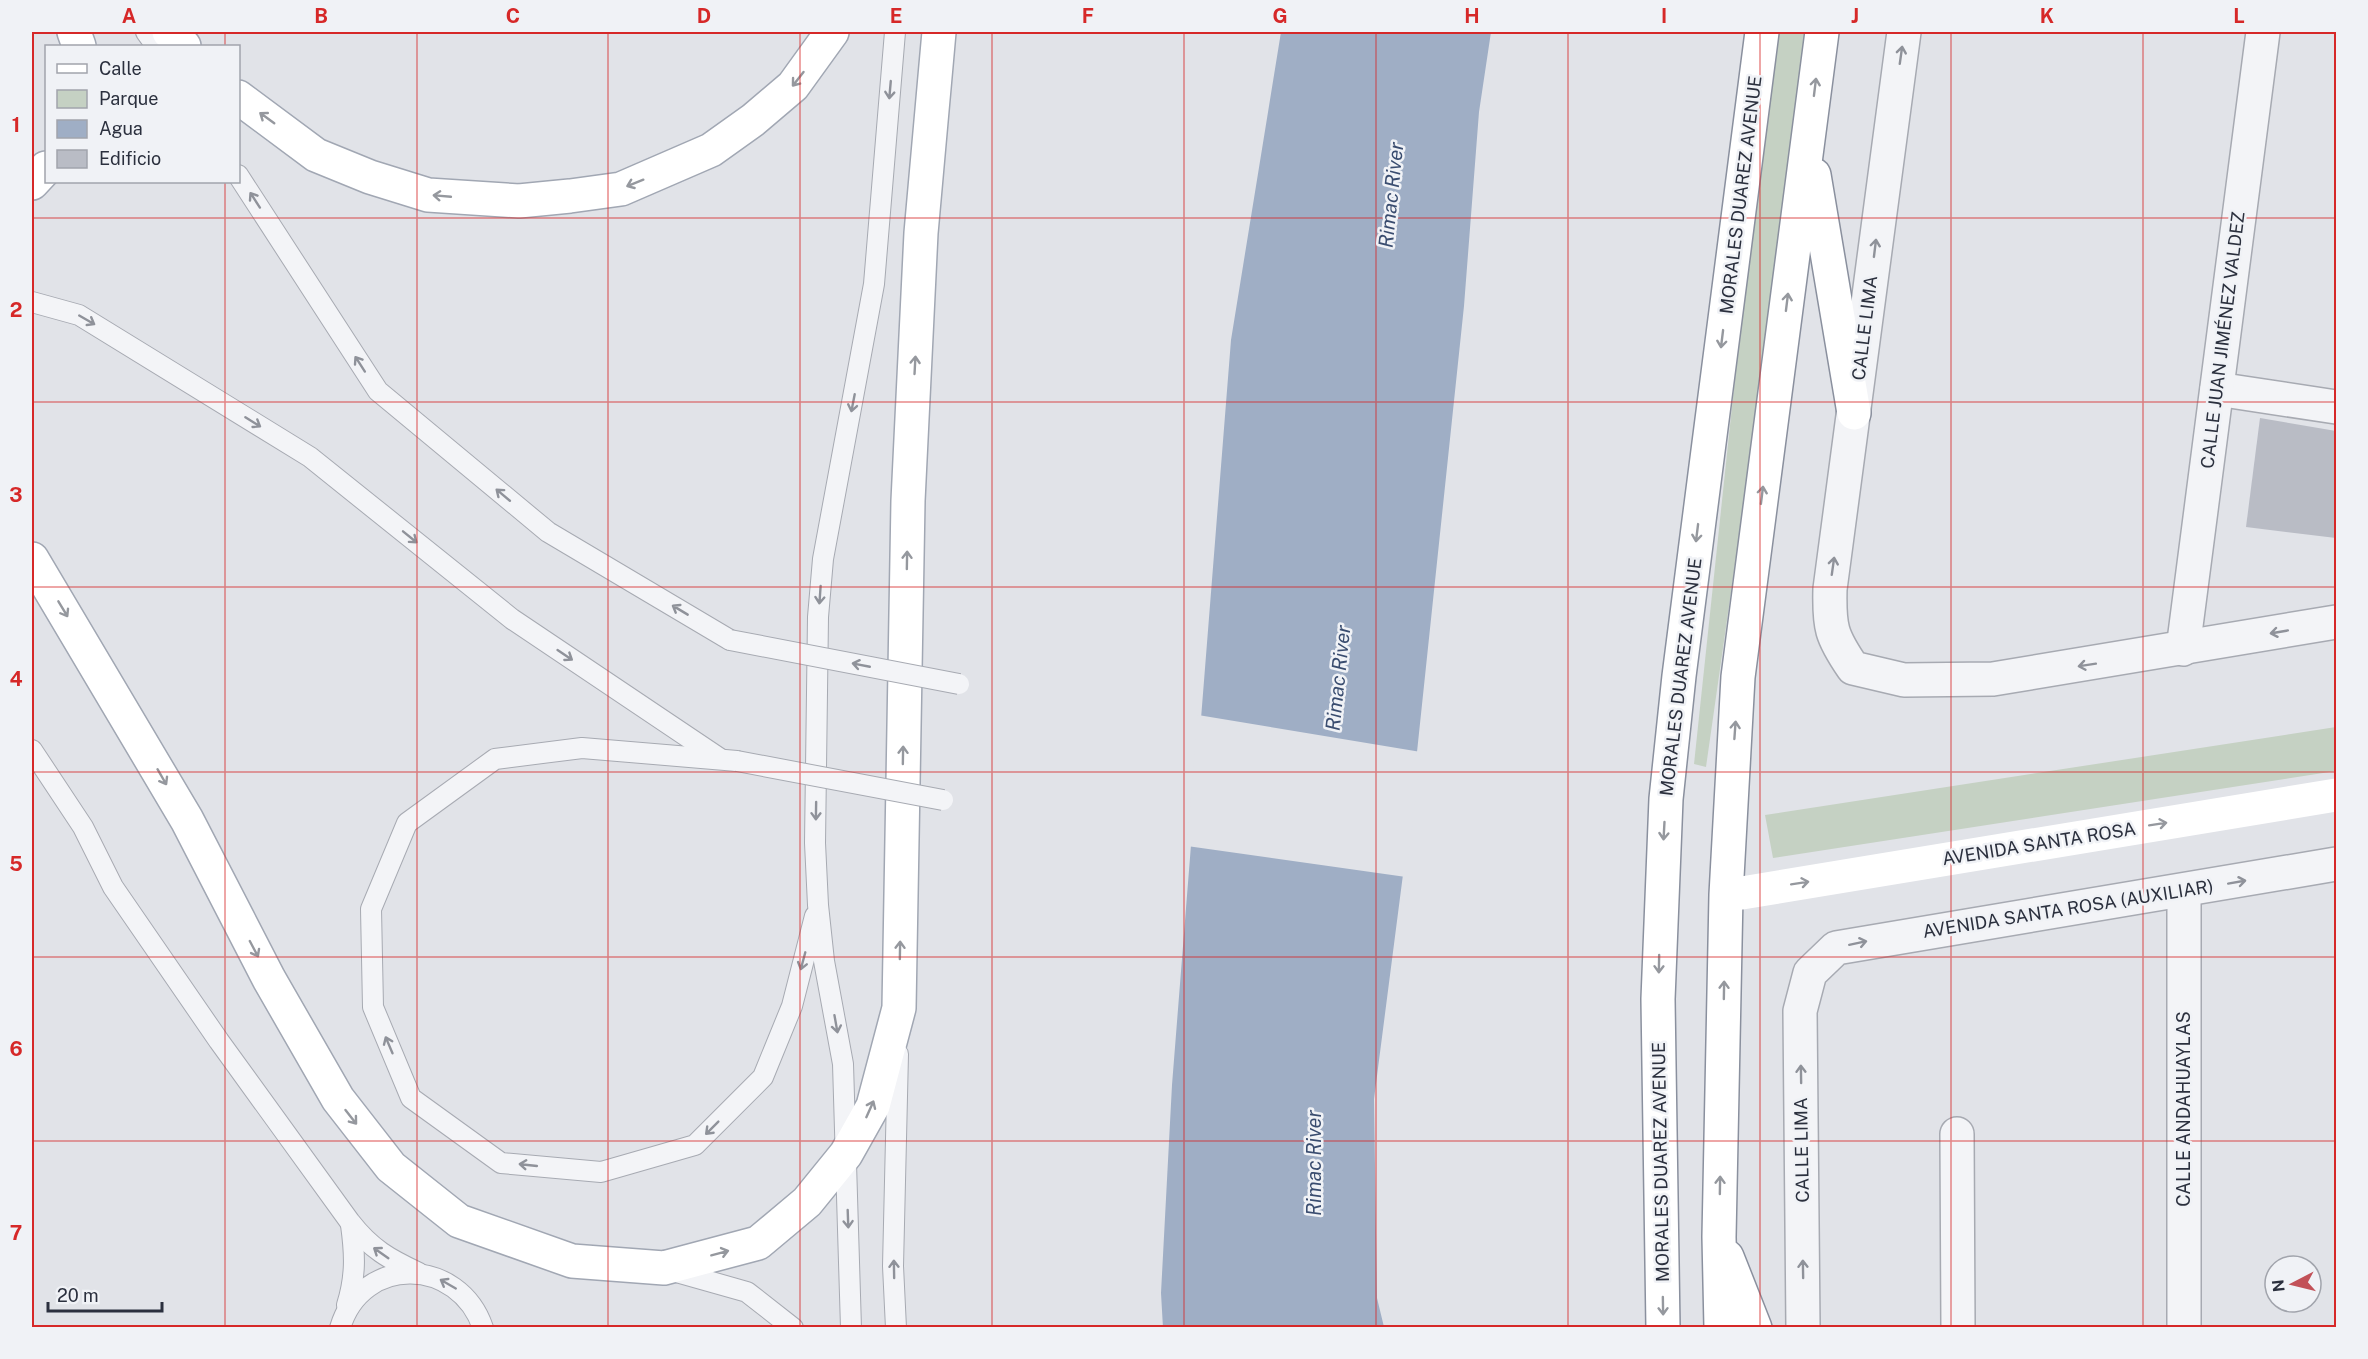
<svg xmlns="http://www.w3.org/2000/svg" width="2368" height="1359" font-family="'Public Sans',sans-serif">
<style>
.green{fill:#c5d1c3}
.water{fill:#9faec5}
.pier{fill:#e1e3e8}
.building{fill:#b9bcc5}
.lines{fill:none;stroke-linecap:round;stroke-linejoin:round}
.service-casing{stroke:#a7aab2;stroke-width:22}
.minor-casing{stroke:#a7aab2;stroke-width:36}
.primary-casing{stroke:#a1a7b3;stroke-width:36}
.trunk-casing{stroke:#8a909e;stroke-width:36}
.service{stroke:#f3f4f7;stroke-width:20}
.minor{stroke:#f3f4f7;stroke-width:33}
.secondary{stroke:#fff;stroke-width:33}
.primary{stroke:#fff;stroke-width:33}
.trunk{stroke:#fff;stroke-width:33}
.service-bridge-casing{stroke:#a7aab2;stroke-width:22;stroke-linecap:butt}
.service-bridge{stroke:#f3f4f7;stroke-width:20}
.oneway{stroke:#8f929a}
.oneway2{stroke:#95989e}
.grid{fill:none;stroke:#d62828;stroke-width:1.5;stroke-opacity:0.55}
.labels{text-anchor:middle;stroke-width:5;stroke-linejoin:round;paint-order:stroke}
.street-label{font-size:18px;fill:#2b303e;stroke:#f0f2f6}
.water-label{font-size:20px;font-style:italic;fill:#394c6f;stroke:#f0f2f6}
.neatline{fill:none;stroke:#d62828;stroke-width:2}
.grid-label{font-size:20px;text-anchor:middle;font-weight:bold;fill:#d62828}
</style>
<rect width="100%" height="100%" fill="#e1e3e8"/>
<g class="green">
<polygon points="1778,32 1811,32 1706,767 1694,764 1741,322"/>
<polygon points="2336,727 2336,771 1773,858 1765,815"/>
</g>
<polygon class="water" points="1281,32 1491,32 1479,112 1464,306 1409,828 1374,1099 1377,1298 1384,1327 1163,1328 1161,1293 1172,1085 1231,340"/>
<polygon class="pier" points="1198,715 1421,752 1406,877 1187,846"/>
<polygon class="building" points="2260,418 2336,431 2336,538 2246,527"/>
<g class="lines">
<g class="service-casing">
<g id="service">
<polyline points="146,32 156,46"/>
<polyline points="238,175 378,391 548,532 730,640"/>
<polyline points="32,302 79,315 310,457 512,619 719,758"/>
<path d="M32 750 83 827 113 887 219 1041 350 1222C371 1249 389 1259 419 1273"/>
<polyline points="737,761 582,748 495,759 407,823 371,909 373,1007 411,1098 501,1163 601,1172 695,1145 763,1077 792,1006 815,916"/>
<polyline points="669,1270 747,1292 793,1328"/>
<path d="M347 1305C356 1276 355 1254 351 1225"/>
<path d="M340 1328C362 1254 459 1257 483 1328"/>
<polyline points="851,1328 843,1064 824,961 818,905 815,843 818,617 823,559 874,284 895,32"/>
<polyline points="896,1328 893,1266 898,1054"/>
</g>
</g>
<g class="minor-casing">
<g id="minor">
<path d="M1904 32 1830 589C1829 627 1831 636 1853 668L1904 680 1993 679 2336 622"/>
<polyline points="2217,389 2336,407"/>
<polyline points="2183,649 2263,32"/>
<polyline points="2184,891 2184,1328"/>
<polyline points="1957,1134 1958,1328"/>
<polyline points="1803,1328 1800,1011 1810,973 1836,948 2336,864"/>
</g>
</g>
<g class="primary-casing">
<g id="primary">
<polyline points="74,32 79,46"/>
<polyline points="169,32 184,46"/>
<polyline points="238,97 316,155 370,177 428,195 519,201 570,196 621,189 711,150 753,120 793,86 832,32"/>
<polyline points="32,183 46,168"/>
<polyline points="32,559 187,820 269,979 338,1099 391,1167 459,1221 572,1261 664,1268 758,1243 807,1202 846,1154 873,1106 899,1008 908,501 921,233 939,32"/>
</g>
</g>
<g class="trunk-casing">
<g id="trunk">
<polyline points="1814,175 1854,413"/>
<polyline points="1727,1257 1755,1328"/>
<polyline points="1663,1328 1658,999 1666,799 1679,676 1762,32"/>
<polyline points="1721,1328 1719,1237 1726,895 1738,677 1822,32"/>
</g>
</g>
<use href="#service" class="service"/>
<use href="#minor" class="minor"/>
<polyline class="secondary" points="1742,893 2336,795"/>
<use href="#primary" class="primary"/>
<use href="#trunk" class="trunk"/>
<g class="service-bridge-casing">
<g id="service-bridge">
<polyline points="730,640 959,684"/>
<polyline points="737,761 943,800"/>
</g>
</g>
<use href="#service-bridge" class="service-bridge"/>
</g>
<defs><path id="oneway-shaft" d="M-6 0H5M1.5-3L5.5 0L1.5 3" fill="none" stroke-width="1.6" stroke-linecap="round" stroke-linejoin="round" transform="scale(1.5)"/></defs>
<g class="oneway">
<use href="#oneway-shaft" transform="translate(1901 55) rotate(-82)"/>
<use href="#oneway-shaft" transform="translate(890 90) rotate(95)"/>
<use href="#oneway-shaft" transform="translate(255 200) rotate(-123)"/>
<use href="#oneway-shaft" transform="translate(1875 248) rotate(-83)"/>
<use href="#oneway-shaft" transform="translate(87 320) rotate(30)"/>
<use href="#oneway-shaft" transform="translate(360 364) rotate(-123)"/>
<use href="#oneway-shaft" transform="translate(853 403) rotate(101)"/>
<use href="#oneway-shaft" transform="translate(253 422) rotate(32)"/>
<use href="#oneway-shaft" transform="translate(503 495) rotate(-140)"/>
<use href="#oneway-shaft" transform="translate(410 537) rotate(39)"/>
<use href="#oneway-shaft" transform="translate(1833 566) rotate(-82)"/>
<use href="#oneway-shaft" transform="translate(820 595) rotate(94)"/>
<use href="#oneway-shaft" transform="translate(680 610) rotate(-149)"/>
<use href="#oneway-shaft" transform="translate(2279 632) rotate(170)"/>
<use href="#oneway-shaft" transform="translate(565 655) rotate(34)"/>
<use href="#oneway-shaft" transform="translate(861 665) rotate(-169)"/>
<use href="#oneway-shaft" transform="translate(2087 665) rotate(171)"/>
<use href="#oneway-shaft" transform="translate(816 811) rotate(91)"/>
<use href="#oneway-shaft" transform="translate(2237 882) rotate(-10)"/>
<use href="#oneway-shaft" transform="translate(1858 943) rotate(-12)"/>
<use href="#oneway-shaft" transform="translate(803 961) rotate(105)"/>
<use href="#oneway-shaft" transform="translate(836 1024) rotate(80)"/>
<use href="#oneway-shaft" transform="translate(389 1045) rotate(-113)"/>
<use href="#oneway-shaft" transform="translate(1801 1074) rotate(-91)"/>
<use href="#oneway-shaft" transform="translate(712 1128) rotate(135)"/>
<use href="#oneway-shaft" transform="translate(528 1165) rotate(-174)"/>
<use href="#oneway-shaft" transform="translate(848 1219) rotate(88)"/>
<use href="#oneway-shaft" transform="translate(381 1253) rotate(-145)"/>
<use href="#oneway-shaft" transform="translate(894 1269) rotate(-91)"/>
<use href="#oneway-shaft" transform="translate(1803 1269) rotate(-91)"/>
<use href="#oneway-shaft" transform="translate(448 1284) rotate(-150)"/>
</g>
<g class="oneway2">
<use href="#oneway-shaft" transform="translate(798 79) rotate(128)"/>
<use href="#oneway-shaft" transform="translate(1815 87) rotate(-83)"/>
<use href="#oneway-shaft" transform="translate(267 118) rotate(-144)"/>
<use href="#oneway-shaft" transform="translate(635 183) rotate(158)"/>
<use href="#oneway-shaft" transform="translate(442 196) rotate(-175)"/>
<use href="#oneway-shaft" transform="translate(1787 302) rotate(-83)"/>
<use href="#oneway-shaft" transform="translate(1722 339) rotate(97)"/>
<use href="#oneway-shaft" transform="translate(915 365) rotate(-87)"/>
<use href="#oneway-shaft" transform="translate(1762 495) rotate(-83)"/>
<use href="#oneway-shaft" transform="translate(1697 533) rotate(97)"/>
<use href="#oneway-shaft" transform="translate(907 560) rotate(-89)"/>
<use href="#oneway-shaft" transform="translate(63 609) rotate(59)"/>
<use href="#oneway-shaft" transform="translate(1735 730) rotate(-86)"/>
<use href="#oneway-shaft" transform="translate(903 755) rotate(-89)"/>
<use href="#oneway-shaft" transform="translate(162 777) rotate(60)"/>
<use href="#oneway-shaft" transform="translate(2158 824) rotate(-9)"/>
<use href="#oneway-shaft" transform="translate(1664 831) rotate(93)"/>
<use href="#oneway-shaft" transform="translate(1800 883) rotate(-9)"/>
<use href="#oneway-shaft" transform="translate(254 949) rotate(62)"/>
<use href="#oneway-shaft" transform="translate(900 950) rotate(-89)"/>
<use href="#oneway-shaft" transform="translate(1659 964) rotate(91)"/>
<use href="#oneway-shaft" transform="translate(1724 990) rotate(-89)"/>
<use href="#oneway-shaft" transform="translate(870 1109) rotate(-66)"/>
<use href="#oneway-shaft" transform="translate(351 1117) rotate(52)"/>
<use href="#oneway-shaft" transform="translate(1720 1185) rotate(-89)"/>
<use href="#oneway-shaft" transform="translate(720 1253) rotate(-15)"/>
<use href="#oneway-shaft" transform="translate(1663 1306) rotate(89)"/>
</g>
<path class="grid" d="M225 32V46M417 32V1328M608 32V1328M800 32V1328M992 32V1328M1184 32V1328M1376 32V1328M1568 32V1328M1760 32V1328M1951 32V1328M2143 32V1328M225 182V1328M32 218H2336M32 402H2336M32 587H2336M32 772H2336M32 957H2336M32 1141H2336"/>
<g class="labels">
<g class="street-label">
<text transform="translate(1741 195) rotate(-83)" y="6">MORALES DUAREZ AVENUE</text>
<text transform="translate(1865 328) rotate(-83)" y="6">CALLE LIMA</text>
<text transform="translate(2223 340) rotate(-83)" y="6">CALLE JUAN JIMÉNEZ VALDEZ</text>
<text transform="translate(1681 677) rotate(-83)" y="6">MORALES DUAREZ AVENUE</text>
<text transform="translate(2039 844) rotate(-9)" y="6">AVENIDA SANTA ROSA</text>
<text transform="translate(2068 909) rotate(-9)" y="6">AVENIDA SANTA ROSA (AUXILIAR)</text>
<text transform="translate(2184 1109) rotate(-90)" y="6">CALLE ANDAHUAYLAS</text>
<text transform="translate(1802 1150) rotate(-91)" y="6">CALLE LIMA</text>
<text transform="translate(1661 1162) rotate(-91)" y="6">MORALES DUAREZ AVENUE</text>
</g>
<g class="water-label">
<text transform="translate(1391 195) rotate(-84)" y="7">Rimac River</text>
<text transform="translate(1338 678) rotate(-84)" y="7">Rimac River</text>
<text transform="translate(1314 1163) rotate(-90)" y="7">Rimac River</text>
</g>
</g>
<rect width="2368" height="1359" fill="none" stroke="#f0f2f6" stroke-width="66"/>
<rect x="45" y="45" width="195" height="138" fill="#f0f2f6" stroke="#a1a4ac" stroke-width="1.5"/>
<rect x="57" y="64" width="30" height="9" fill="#ffffff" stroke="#a1a4ac" stroke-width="1.5"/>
<text x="99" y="75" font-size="18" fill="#2b303e">Calle</text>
<rect x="57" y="90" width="30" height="18" fill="#c5d1c3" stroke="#a1a4ac" stroke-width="1.5"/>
<text x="99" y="105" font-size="18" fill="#2b303e">Parque</text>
<rect x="57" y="120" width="30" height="18" fill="#9faec5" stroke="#a1a4ac" stroke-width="1.5"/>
<text x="99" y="135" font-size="18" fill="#2b303e">Agua</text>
<rect x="57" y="150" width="30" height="18" fill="#b9bcc5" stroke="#a1a4ac" stroke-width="1.5"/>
<text x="99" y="165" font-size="18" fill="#2b303e">Edificio</text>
<g transform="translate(2293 1284) rotate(263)"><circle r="28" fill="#f0f2f6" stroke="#a1a4ac" stroke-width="1.5"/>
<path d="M0-4.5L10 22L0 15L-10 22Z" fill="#c25158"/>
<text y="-9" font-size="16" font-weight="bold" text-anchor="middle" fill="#2b303e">N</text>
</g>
<path d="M48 1302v9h114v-9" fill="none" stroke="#2b303e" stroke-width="3"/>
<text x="57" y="1302" font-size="18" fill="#2b303e" stroke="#f0f2f6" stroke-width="4.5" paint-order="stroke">20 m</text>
<rect x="33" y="33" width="2302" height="1293" class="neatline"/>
<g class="grid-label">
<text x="129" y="23">A</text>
<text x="321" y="23">B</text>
<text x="513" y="23">C</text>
<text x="704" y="23">D</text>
<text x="896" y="23">E</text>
<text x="1088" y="23">F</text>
<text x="1280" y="23">G</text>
<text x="1472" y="23">H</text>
<text x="1664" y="23">I</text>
<text x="1855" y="23">J</text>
<text x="2047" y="23">K</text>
<text x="2239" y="23">L</text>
<text x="16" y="132">1</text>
<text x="16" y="317">2</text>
<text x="16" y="502">3</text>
<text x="16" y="686">4</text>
<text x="16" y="871">5</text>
<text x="16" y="1056">6</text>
<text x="16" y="1240">7</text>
</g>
</svg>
